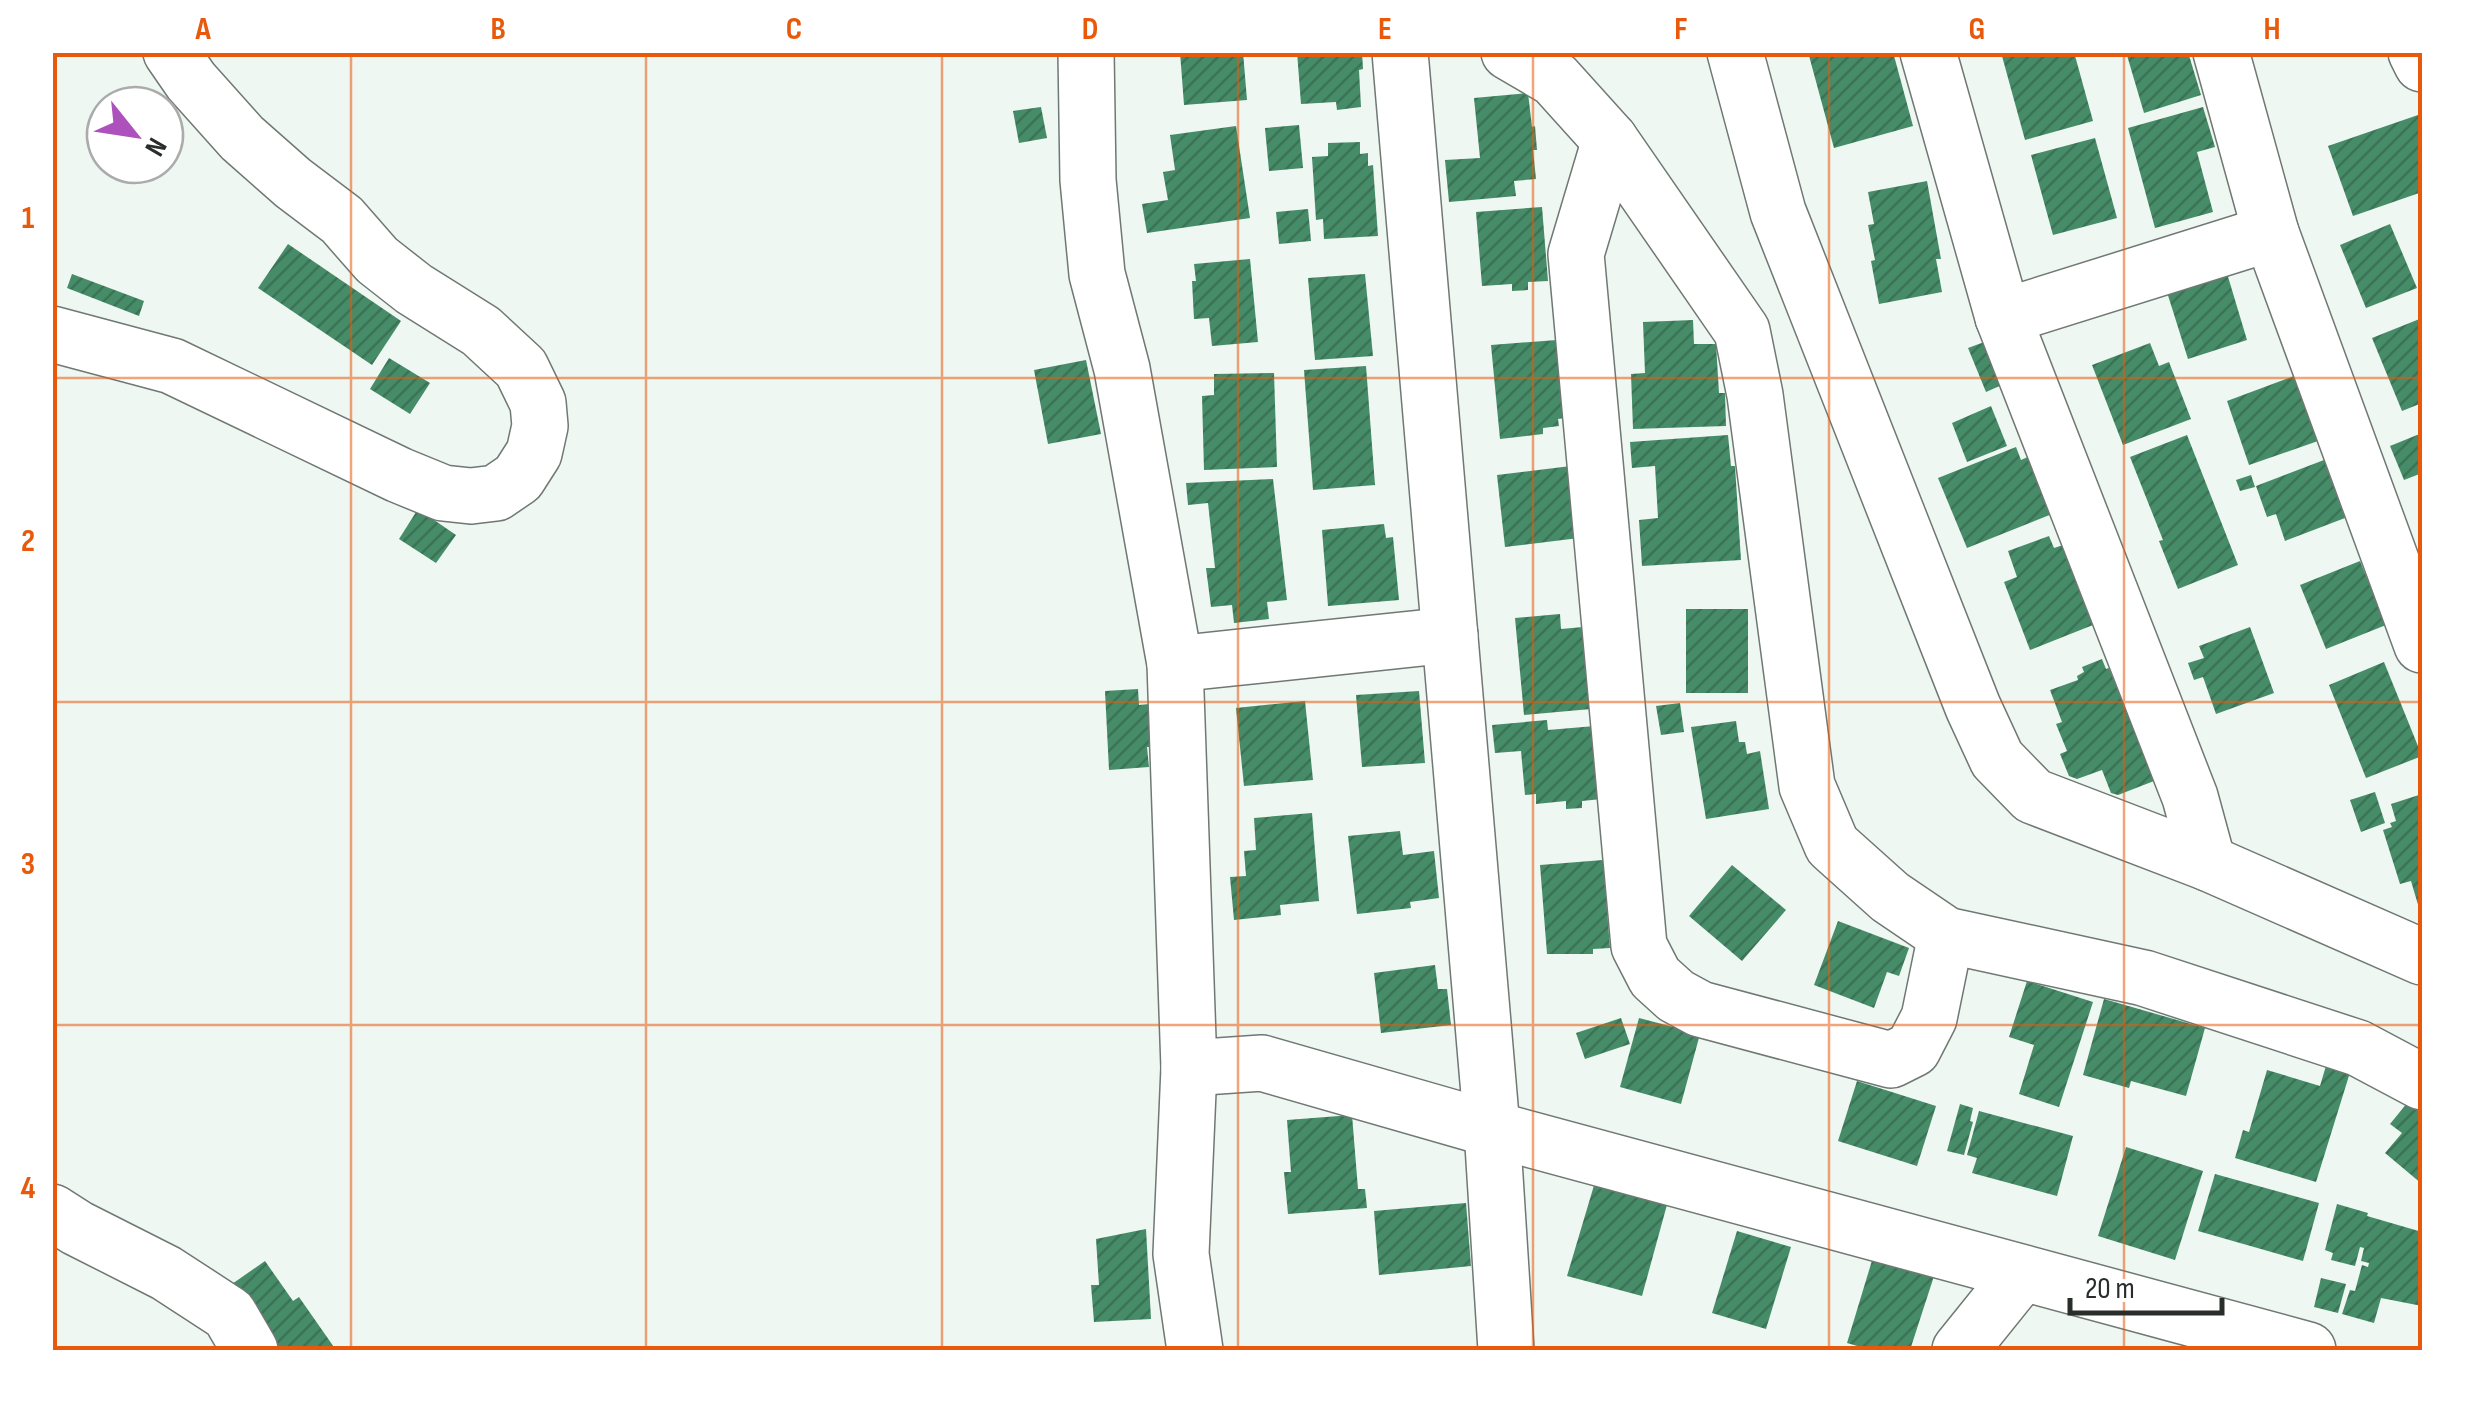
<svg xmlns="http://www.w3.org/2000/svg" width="2475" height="1403" font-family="'Sofia Sans Condensed',sans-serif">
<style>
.building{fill:url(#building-hatch)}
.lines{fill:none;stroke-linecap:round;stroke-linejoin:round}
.minor-casing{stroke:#707873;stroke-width:58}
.minor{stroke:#fff;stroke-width:55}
.grid{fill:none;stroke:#e8590c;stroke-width:2.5;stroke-opacity:0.55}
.neatline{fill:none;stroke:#e8590c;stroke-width:4}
.grid-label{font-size:32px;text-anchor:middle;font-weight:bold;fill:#e8590c}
</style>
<defs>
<pattern id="building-hatch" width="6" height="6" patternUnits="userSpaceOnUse" patternTransform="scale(2.5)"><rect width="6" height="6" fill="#468c68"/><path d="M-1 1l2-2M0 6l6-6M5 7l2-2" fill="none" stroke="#3b7356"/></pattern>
</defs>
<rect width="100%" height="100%" fill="#eef7f1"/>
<g class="building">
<polygon points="1180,52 1243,52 1247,100 1184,105"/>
<polygon points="1297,52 1362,52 1363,69 1359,70 1361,107 1337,110 1336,102 1301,104"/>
<polygon points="1808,52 1893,52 1913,126 1834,148"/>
<polygon points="2014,52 2074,52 2093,121 2025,140 2002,56"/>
<polygon points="2126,52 2188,52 2201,95 2144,113"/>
<polygon points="1528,93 1532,127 1535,126 1537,150 1533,150 1536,179 1514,181 1516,196 1449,202 1445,160 1480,158 1474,98"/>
<polygon points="1041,107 1047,138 1019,143 1013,111"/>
<polygon points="2203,107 2215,147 2197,152 2213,212 2155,228 2128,128"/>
<polygon points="2418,115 2422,128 2422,192 2353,216 2328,146"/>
<polygon points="1299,125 1303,168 1269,171 1265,128"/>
<polygon points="1236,126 1250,218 1147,233 1142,204 1168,200 1163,172 1175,170 1170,135"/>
<polygon points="2095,138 2117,218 2053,235 2031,155"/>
<polygon points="1360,142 1360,154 1368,153 1368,166 1373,165 1378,236 1324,239 1323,219 1316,220 1312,157 1328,156 1328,143"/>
<polygon points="1927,181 1941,259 1936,259 1942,292 1879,304 1871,261 1875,260 1868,225 1874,224 1868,192"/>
<polygon points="1542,207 1548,281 1528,282 1528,290 1512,291 1512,284 1482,286 1476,212"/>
<polygon points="1308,209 1311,241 1279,244 1276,212"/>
<polygon points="2390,224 2417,288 2366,308 2340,245"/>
<polygon points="288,244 401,321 372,365 258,288"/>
<polygon points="1250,259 1258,342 1212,346 1209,318 1194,319 1192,281 1196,281 1194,264"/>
<polygon points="2226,270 2247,340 2188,359 2166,289"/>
<polygon points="72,274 144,301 139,316 67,288"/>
<polygon points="1365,274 1373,356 1315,360 1308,278"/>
<polygon points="2422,318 2422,403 2402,411 2372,338"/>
<polygon points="1693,320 1694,344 1716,344 1719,393 1725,393 1726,426 1633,429 1631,374 1645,373 1643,322"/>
<polygon points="1557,340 1564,418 1558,419 1559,426 1543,428 1543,434 1500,439 1491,345"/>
<polygon points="1987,341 2004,384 1986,392 1968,348"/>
<polygon points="2150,343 2159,366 2169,362 2191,419 2123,445 2092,365"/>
<polygon points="389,358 430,383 410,414 370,389"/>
<polygon points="1086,360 1101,434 1048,444 1034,370"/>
<polygon points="1366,366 1375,485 1313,490 1304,370"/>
<polygon points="1274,373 1277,467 1204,470 1202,396 1214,395 1214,374"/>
<polygon points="2294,376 2318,441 2249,465 2227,401"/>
<polygon points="1991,406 2007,446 1967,462 1952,423"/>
<polygon points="2422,433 2422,473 2404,480 2390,446"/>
<polygon points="1728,435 1731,466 1735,466 1741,560 1642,566 1639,520 1658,518 1655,466 1632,468 1630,442"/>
<polygon points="2187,435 2238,565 2178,589 2159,541 2163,540 2130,457"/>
<polygon points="2016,447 2021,460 2030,456 2052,514 1967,548 1938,478"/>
<polygon points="2324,460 2345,518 2285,541 2276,514 2267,517 2256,486"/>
<polygon points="1571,466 1579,538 1505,547 1497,475"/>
<polygon points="2251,475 2255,487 2240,491 2236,480"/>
<polygon points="1273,479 1287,600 1267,602 1269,619 1234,623 1232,605 1211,607 1206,568 1215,568 1208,503 1188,505 1186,483"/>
<polygon points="418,509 456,535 436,563 399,539"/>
<polygon points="1384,524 1386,538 1393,537 1399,600 1328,606 1322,530"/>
<polygon points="2049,536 2054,548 2063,545 2093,625 2030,650 2004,582 2017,577 2008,551"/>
<polygon points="2360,561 2386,625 2326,649 2300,585"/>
<rect x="1686" y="609" width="62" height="84"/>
<polygon points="1560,614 1561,629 1583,627 1591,709 1524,715 1515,618"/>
<polygon points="2250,627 2274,693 2216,714 2203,677 2194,680 2188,663 2204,658 2199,646"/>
<polygon points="2102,659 2106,669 2109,668 2154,781 2118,795 2111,793 2102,770 2077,779 2069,776 2060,754 2067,751 2056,724 2062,722 2050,690 2078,680 2077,676 2084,672 2082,667"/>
<polygon points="2384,662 2422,756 2366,778 2329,685"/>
<polygon points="1138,689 1139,705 1149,704 1152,747 1147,747 1149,767 1109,770 1105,691"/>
<polygon points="1419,691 1425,763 1362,767 1356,695"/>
<polygon points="1305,701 1313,780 1244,786 1236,708"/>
<polygon points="1680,703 1684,732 1661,735 1656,706"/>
<polygon points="1547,720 1548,730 1595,726 1602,799 1582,801 1582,808 1566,809 1566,801 1536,804 1536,794 1525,795 1521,751 1495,753 1492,725"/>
<polygon points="1736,721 1739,742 1745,742 1747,754 1760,751 1769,809 1706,819 1691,727"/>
<polygon points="2375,792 2385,823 2361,832 2350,800"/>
<polygon points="2422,794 2422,909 2419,908 2411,881 2400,884 2383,830 2392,827 2390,823 2396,821 2391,804"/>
<polygon points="1312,813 1319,901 1280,905 1281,915 1234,920 1230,877 1246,876 1244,851 1256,850 1254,818"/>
<polygon points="1400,831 1403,855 1434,851 1439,898 1410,902 1411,908 1357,914 1348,836"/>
<polygon points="1603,860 1610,948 1593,949 1593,954 1547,954 1540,865"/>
<polygon points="1732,865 1786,910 1742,961 1689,916"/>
<polygon points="1838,921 1909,948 1899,976 1887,972 1874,1008 1814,985"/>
<polygon points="1435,965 1438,989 1447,989 1451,1025 1381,1033 1374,973"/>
<polygon points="2027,981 2093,1002 2059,1107 2019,1094 2034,1045 2009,1037"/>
<polygon points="2104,999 2205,1028 2186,1096 2131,1081 2129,1088 2083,1075"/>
<polygon points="1621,1018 1630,1044 1585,1059 1576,1033"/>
<polygon points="1639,1018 1700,1034 1681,1104 1620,1087"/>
<polygon points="2328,1059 2352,1066 2316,1182 2235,1158 2243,1130 2249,1132 2267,1070 2320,1086"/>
<polygon points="1857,1081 1936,1106 1917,1166 1838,1141"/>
<polygon points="2408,1102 2422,1114 2422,1184 2385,1153 2402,1133 2390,1124"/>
<polygon points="1960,1104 1973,1108 1970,1121 1973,1122 1964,1155 1947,1151"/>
<polygon points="1979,1111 2073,1136 2057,1196 1972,1173 1977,1158 1967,1155"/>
<polygon points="1352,1115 1358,1189 1365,1189 1367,1208 1288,1214 1284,1172 1291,1172 1287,1120"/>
<polygon points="2126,1147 2203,1171 2175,1260 2098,1236"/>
<polygon points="2215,1174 2319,1203 2303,1261 2198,1231"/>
<polygon points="1595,1182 1668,1201 1642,1296 1567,1276"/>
<polygon points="1466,1203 1471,1266 1379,1275 1374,1211"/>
<polygon points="2337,1204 2368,1213 2367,1216 2422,1232 2422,1306 2381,1298 2374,1323 2342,1314 2350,1290 2355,1291 2362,1265 2368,1267 2369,1263 2361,1261 2364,1248 2360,1247 2355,1266 2331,1260 2333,1253 2325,1250"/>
<polygon points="1146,1229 1151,1319 1094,1322 1091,1285 1099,1285 1096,1239"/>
<polygon points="1737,1231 1791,1247 1766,1329 1712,1313"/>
<polygon points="1874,1254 1935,1273 1910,1350 1871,1350 1847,1343"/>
<polygon points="265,1261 293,1301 299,1297 336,1350 277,1350 232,1284"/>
<polygon points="2321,1278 2346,1284 2338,1313 2314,1307"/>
</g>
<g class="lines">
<g class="minor-casing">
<g id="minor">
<polyline points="1086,52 1088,180 1097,274 1122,369 1175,664 1189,1068 1181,1254 1195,1350"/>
<polyline points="1400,52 1492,1129 1506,1350"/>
<polyline points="1509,52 1555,79 1610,140 1742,331 1755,395 1807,786 1832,845 1890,897 1946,935 2144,978 2358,1048 2422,1082"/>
<polyline points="1735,52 1778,212 1973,707 1997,759 2033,796 2208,863 2422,957"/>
<polyline points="1928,52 2003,317 2190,797 2208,863"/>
<polyline points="2221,52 2271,233 2422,645"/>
<polyline points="2416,52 2422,64"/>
<polyline points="1610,140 1576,254 1639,946 1655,977 1676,996 1700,1009 1891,1060 1913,1049 1929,1018 1946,935"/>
<polyline points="2003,317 2271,233"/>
<polyline points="52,334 172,366 399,475 443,493 471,496 496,493 518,478 534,453 540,426 538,403 521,368 481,331 414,289 377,260 342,220 293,183 242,138 191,81 171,52"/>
<polyline points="1175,664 1450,635"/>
<polyline points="1189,1068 1262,1063 1492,1129 2308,1350"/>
<polyline points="52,1212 77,1228 166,1273 229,1314 250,1350"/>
<polyline points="1960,1350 2022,1273"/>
</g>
</g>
<use href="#minor" class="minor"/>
</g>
<path class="grid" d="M351 52V1350M646 52V1350M942 52V1350M1238 52V1350M1533 52V1350M1829 52V1350M2124 52V1350M52 378H2422M52 702H2422M52 1025H2422"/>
<rect width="2475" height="1403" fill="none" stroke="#ffffff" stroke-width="110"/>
<g transform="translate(135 135) rotate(120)"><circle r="48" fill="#ffffff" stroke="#aaabaa" stroke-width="2.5"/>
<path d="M0-8L18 38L0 25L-18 38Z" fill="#ad52bc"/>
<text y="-15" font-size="28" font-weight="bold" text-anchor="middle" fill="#2a2e2b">N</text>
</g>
<path d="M2070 1298v15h152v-15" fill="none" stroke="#2a2e2b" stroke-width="5"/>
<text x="2085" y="1298" font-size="30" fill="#2a2e2b" stroke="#ffffff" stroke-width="8" paint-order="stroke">20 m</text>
<rect x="55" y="55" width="2365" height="1293" class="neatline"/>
<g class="grid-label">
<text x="203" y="39">A</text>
<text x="498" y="39">B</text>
<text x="794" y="39">C</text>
<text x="1090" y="39">D</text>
<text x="1385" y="39">E</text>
<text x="1681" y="39">F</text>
<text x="1977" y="39">G</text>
<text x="2272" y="39">H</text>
<text x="28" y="228">1</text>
<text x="28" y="551">2</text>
<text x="28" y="874">3</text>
<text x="28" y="1198">4</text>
</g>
</svg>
